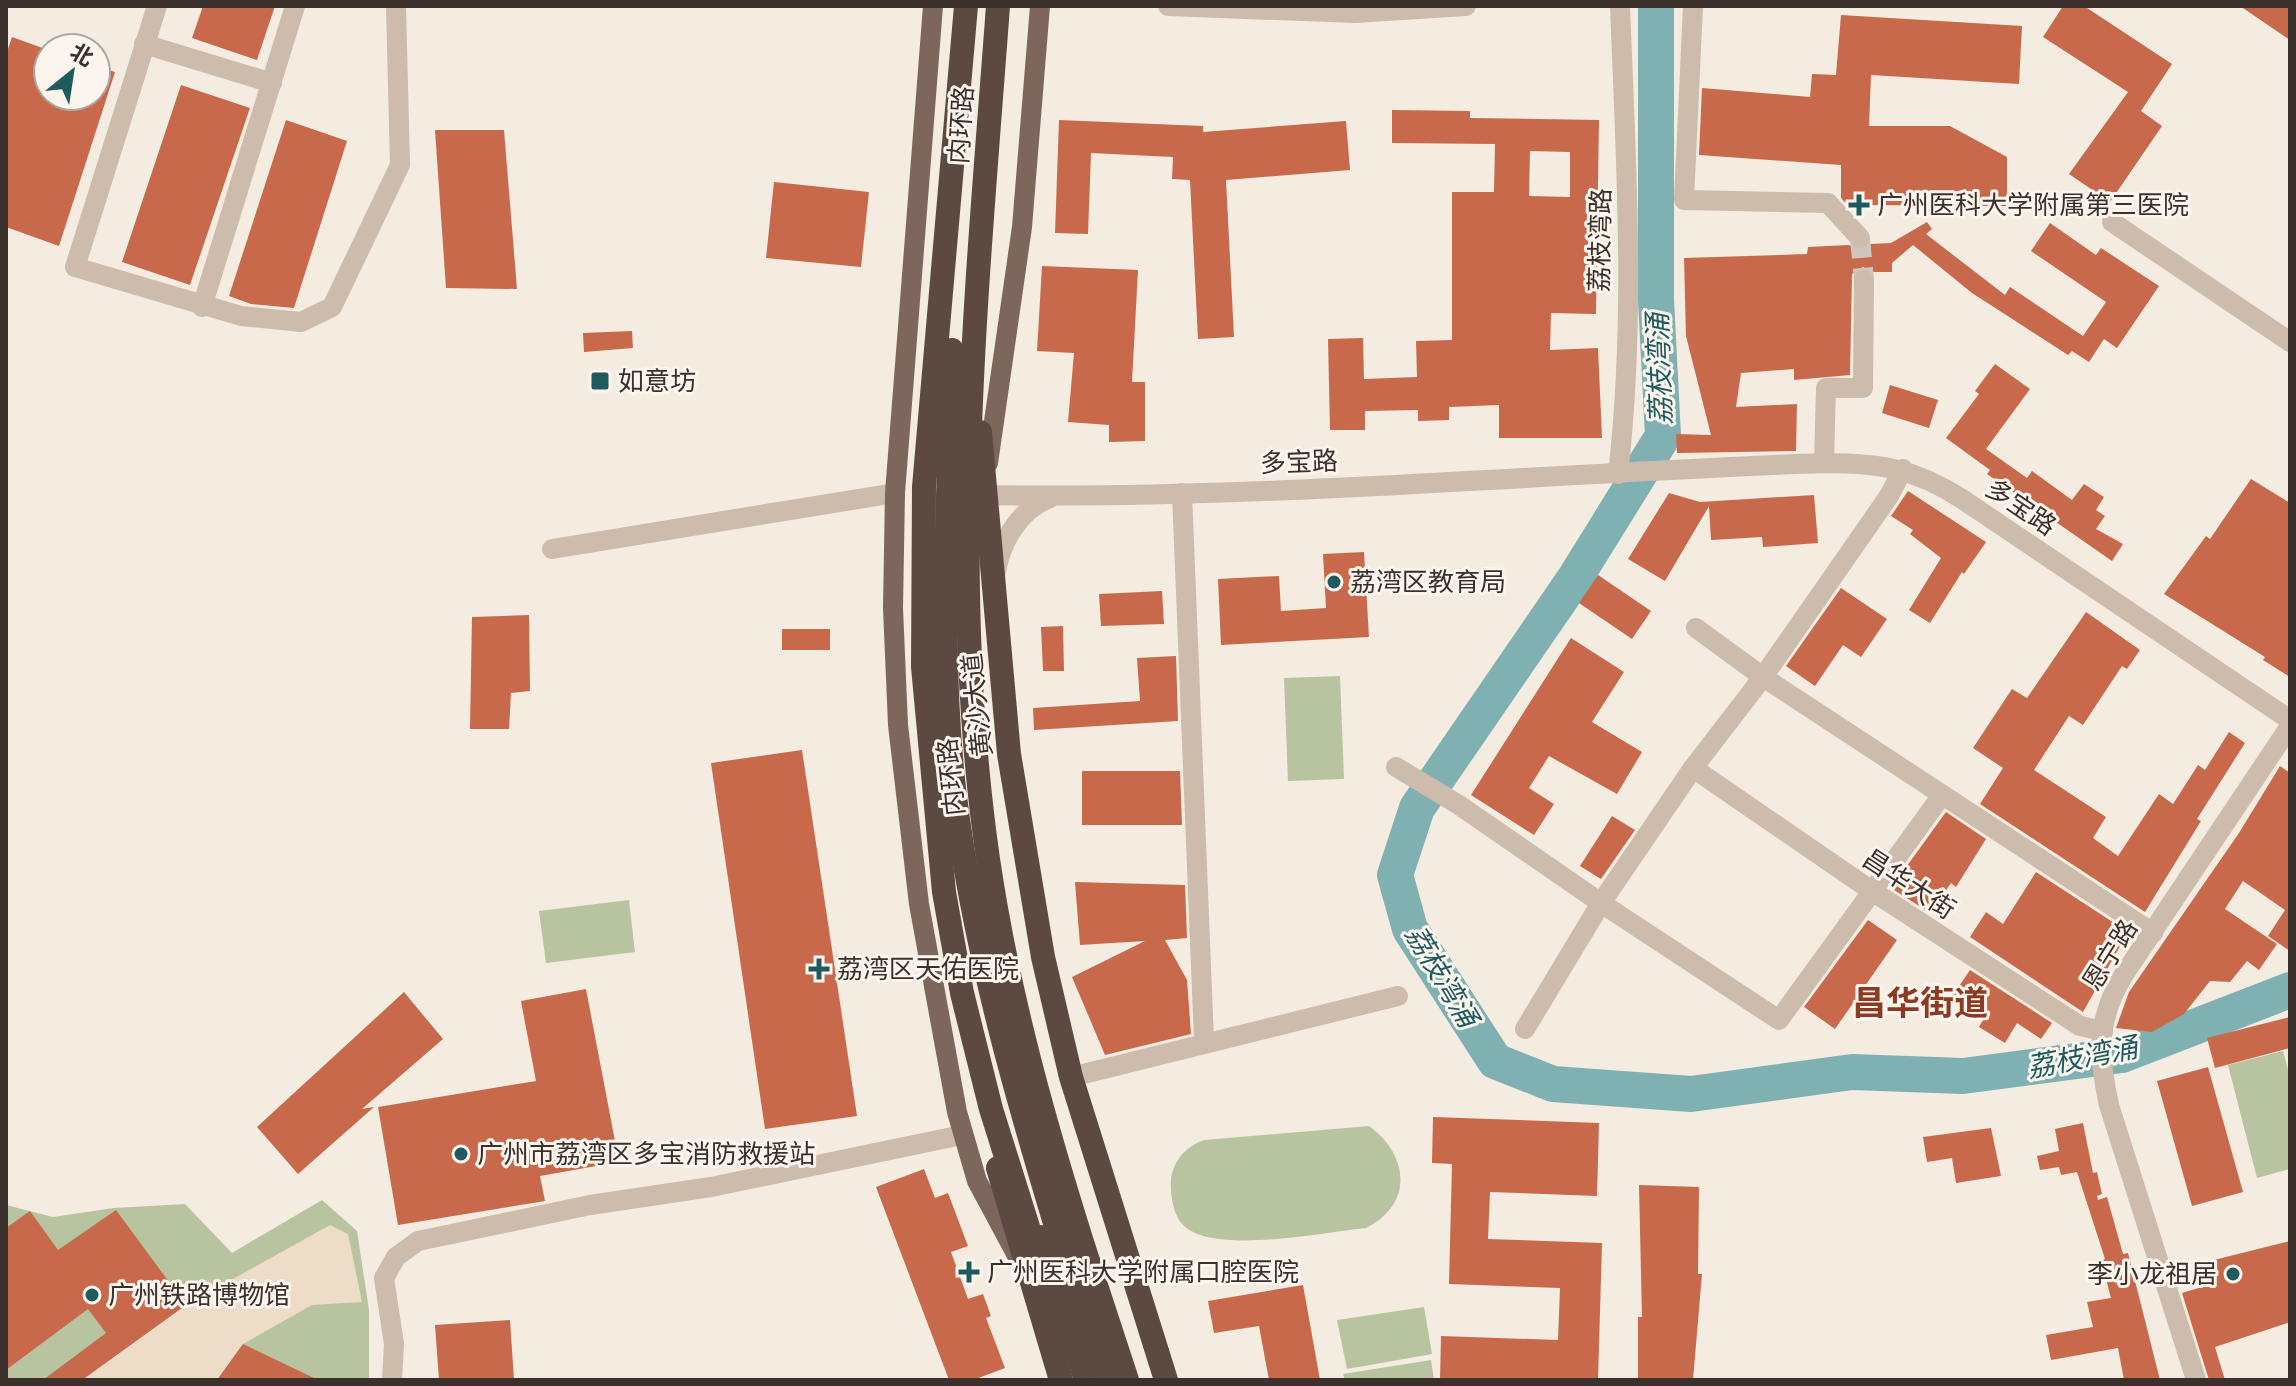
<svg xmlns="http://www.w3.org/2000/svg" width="2296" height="1386" font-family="'Public Sans','Noto Sans SC',sans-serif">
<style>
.green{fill:#b8c4a0}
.plaza{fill:#ecdcc8}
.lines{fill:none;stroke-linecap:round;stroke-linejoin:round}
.river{stroke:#7fb0b2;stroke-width:36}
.building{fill:#c8694b;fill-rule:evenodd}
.minor-tunnel{stroke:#cfc6bd;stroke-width:20;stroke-dasharray:20 10;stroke-linecap:butt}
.minor{stroke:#cdbbac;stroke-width:20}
.major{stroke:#7d675c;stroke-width:20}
.highway{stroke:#5c4a42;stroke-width:24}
.highway-bridge{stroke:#5c4a42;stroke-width:24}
.poi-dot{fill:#1f5a5e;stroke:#fbf5ee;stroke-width:3}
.labels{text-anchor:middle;stroke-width:6;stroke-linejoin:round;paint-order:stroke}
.street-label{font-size:26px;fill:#3b302b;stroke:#fbf5ee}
.poi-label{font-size:26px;fill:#3b302b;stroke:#fbf5ee;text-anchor:start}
.water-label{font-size:28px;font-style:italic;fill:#1f5a5e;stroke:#fbf5ee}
.district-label{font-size:34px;font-weight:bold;fill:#8c3b22;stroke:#fbf5ee}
</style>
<rect width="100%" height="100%" fill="#f4ebe1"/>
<g class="green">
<polygon points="1340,676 1344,779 1288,781 1284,678"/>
<polygon points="629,900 635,952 546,963 539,911"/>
<polygon points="2283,1051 2290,1077 2290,1169 2257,1178 2228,1065"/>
<path d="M1369 1126C1409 1155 1414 1204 1366 1228 1325 1232 1215 1255 1184 1226 1173 1216 1170 1193 1171 1180 1173 1160 1187 1146 1204 1140Z"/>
<polygon points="322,1200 357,1231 369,1310 369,1380 6,1380 6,1205 53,1217 114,1208 185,1204 232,1253"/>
<polygon points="1424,1307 1432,1354 1347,1369 1337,1320"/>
<polygon points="1431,1360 1434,1380 1345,1380 1343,1374"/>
</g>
<polygon class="plaza" points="330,1225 348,1234 362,1302 312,1305 243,1344 217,1380 82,1380 186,1305"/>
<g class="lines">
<polyline class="river" points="1656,6 1656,300 1663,436 1575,578 1417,808 1395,875 1410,929 1495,1061 1553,1084 1691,1094 1852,1072 1963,1076 2122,1055 2290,990"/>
</g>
<g class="building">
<polygon points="203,6 275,6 257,60 192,38"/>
<polygon points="2063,6 2084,6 2172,64 2141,111 2162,126 2110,202 2069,174 2128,92 2043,37"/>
<polygon points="2240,6 2290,6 2290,40"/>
<polygon points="1841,15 2022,26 2019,84 1871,75 1869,126 1950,126 2007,157 2007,206 1865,205 1865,211 1852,210 1841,198 1841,165 1699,155 1702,88 1810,97 1812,74 1836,75"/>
<polygon points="12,37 48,50 48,96 96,96 96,66 115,72 59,246 6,227 6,55"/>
<polygon points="181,85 250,108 190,285 122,262"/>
<path d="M1392 110 1470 111V118L1599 120 1596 314 1551 313 1550 350 1598 348 1602 438H1499V405L1449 407V420L1418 421V410L1365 411V430H1330L1328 339 1363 338 1364 379 1417 377 1416 341 1452 340V192H1494L1495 144 1392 143ZM1530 151 1570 152V197L1529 196Z"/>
<polygon points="286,120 347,141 294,308 251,304 229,296"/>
<polygon points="1059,120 1203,126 1203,132 1346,121 1350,170 1226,180 1234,337 1198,339 1190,180 1172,179 1173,157 1091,153 1088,234 1055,233"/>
<polygon points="435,130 504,130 517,289 446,288"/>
<polygon points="774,182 869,192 861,267 766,258"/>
<polygon points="1927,222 1932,229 1926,234 2005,295 2010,287 2083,336 2106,302 2031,251 2050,223 2096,255 2101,248 2159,286 2117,348 2104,339 2089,362 2072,351 2068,355 1972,293 1913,245 1892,263 1892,272 1874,272 1863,267 1852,274 1850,375 1794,380 1794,369 1741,373 1736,407 1797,404 1796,451 1677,453 1676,434 1711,435 1686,336 1684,258 1807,254 1808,247 1849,245 1862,251 1871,244 1891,243"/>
<polygon points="1042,266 1138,270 1132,382 1145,382 1145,441 1109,442 1109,425 1068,422 1074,353 1037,351"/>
<polygon points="632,331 633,348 584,352 583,333"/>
<polygon points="1995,364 2030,389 1986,449 2027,478 2032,471 2072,500 2084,484 2104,497 2096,510 2105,516 2096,529 2123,544 2112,561 1987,474 1990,470 1946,438 1979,394 1975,391"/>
<polygon points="1890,385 1938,400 1929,428 1882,413"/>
<polygon points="2251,479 2290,503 2290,677 2263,660 2265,657 2164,594 2206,536 2210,539"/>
<polygon points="1908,491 1986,542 1964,574 1962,572 1930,623 1909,610 1941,558 1910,534 1913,530 1891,516"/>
<polygon points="1669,493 1700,502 1814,495 1818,543 1763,547 1762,537 1711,540 1709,506 1665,581 1628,559"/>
<polygon points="1364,552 1369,637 1221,645 1218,579 1279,576 1281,611 1326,608 1323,554"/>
<polygon points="1598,575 1651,611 1632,639 1579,603"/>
<polygon points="1841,588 1887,619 1861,657 1843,645 1815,686 1786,666"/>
<polygon points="1162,591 1164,624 1101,626 1099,594"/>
<polygon points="2086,612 2140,650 2127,669 2122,666 2083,725 2069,716 2034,770 2106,817 2093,838 2118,856 2159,794 2173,804 2198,765 2205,770 2229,732 2245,743 2197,819 2201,821 2145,912 1980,804 2003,768 1973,748 2012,689 2027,698"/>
<polygon points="529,615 530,691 511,693 509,729 470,729 472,617"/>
<polygon points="1063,626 1064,671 1043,671 1041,627"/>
<rect x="782" y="629" width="48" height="21"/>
<polygon points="1571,638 1624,672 1592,722 1642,752 1617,794 1549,756 1529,788 1554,804 1534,835 1471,795"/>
<polygon points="1176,656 1178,721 1034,730 1033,708 1140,701 1137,658"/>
<polygon points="802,750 857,1116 765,1129 711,763"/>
<polygon points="2280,766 2290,773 2290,951 2268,936 2285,910 2243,881 2225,909 2277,944 2259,970 2247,961 2230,982 2210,981 2184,1014 2152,1032 2116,1028 2129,992 2239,833"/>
<polygon points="1082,771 1180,771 1182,825 1082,825"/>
<polygon points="1946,812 1986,839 1956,887 1951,883 1930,913 1891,888"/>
<polygon points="1612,816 1635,830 1601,879 1580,866"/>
<polygon points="2036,872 2128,932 2083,1012 1970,937 1986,912 2003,924"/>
<polygon points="1075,882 1185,885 1187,938 1165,940 1187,980 1191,1034 1105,1055 1072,977 1145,941 1080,945"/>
<polygon points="1868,920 1897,940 1835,1029 1804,1007"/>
<polygon points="1970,970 2052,1023 2041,1039 2017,1023 2005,1043 1979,1027 1983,1020 1951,998"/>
<polygon points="586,989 619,1162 540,1176 545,1201 398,1225 378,1107 536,1081 521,1001"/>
<polygon points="404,992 443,1039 362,1109 374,1107 298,1174 257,1127"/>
<polygon points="2290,1017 2290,1048 2215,1068 2207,1038"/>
<polygon points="2208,1067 2243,1192 2192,1206 2157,1081"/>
<polygon points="1433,1117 1599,1123 1597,1196 1490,1192 1488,1239 1602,1243 1598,1380 1440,1380 1441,1336 1558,1340 1560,1288 1449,1284 1452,1164 1432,1163"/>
<polygon points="2083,1123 2093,1173 2097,1172 2102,1194 2097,1196 2098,1200 2107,1197 2123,1254 2128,1253 2160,1380 2124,1380 2118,1348 2051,1360 2046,1335 2093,1327 2087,1302 2111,1298 2101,1260 2105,1259 2077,1172 2061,1175 2059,1167 2040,1170 2037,1156 2059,1151 2055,1129"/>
<polygon points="1991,1128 2001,1176 1956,1183 1952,1158 1927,1162 1923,1137"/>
<polygon points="924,1169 935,1198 948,1193 968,1246 951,1252 968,1299 983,1294 991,1316 986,1318 1005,1368 973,1380 949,1380 876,1187"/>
<polygon points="1639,1185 1699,1187 1698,1274 1702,1274 1693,1380 1638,1380 1638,1317 1642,1317"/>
<polygon points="116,1210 186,1305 82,1380 43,1380 106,1333 88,1309 6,1370 6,1228 30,1211 58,1250"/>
<polygon points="2290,1241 2290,1322 2215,1347 2225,1380 2209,1380 2182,1293 2212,1284 2206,1262"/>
<polygon points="1303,1285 1320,1380 1269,1380 1259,1326 1214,1333 1208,1301"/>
<polygon points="510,1320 514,1380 439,1380 435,1325"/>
<polygon points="243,1344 318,1380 217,1380"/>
</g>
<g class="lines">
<polyline class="minor-tunnel" points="1860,238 1864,280"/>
<g class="minor">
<polyline points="157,6 75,267 241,316 301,322 332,307 400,165 396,6"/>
<polyline points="1168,6 1355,13 1466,6"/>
<polyline points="1693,6 1684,200 1828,203 1860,238"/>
<polyline points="144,44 272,83"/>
<polyline points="2112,222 2290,342"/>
<polyline points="202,307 295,6"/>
<polyline points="1824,463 1826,388 1863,388 1864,280"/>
<path d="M1618 474C1636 319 1626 161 1620 6"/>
<path d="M973 491 983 495C1264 500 1544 473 1824 463 1879 463 1914 468 1962 499L2290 720"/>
<polyline points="1182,493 1204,1041"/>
<polyline points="552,549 895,493"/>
<path d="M996 572C1001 541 1020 509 1050 498"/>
<polyline points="1696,628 1763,677 2153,933"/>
<polyline points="1396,767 1459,805 1601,903 1779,1020 1942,795"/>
<polyline points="1693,768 1872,891 2080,1026 2103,1031"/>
<polyline points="1525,1029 1601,903 1693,768 1763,677 1889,496 1903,469"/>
<polyline points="1071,1077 1398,996"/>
<polyline points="392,1380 394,1344 384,1278 396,1257 418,1241 590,1205 711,1187 962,1135"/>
<path d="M2196 1380 2109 1105C2098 1055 2096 1021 2123 976L2290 726"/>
</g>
<g class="major">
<polyline points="933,6 895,493 893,608 898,725 919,904 957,1112 977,1181 1020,1261"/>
<polyline points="988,463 1022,227 1040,6"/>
</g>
<g class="highway">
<polyline points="980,432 1009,754 1043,957 1071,1077 1166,1380"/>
<polyline points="998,1168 1061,1380"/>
<polyline points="1040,1237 1086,1380"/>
<polyline points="1088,1261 1127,1380"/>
<polyline points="1068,1266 1104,1380"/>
</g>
<g class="highway-bridge">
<polyline points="966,6 924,487 923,667 944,892 962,993 991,1109 1039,1262"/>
<path d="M998 6C977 290 947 575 988 859 1008 996 1046 1129 1088 1261"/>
<path d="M952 350C950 499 937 648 955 797 975 957 1021 1112 1068 1266"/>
</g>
</g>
<g class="poi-dot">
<path d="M1855 193h8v8h8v8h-8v8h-8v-8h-8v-8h8z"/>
<rect x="590" y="371" width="20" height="20" rx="4"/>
<circle cx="1334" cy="582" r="8"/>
<path d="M815 957h8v8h8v8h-8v8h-8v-8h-8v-8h8z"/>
<circle cx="461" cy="1154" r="8"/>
<path d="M965 1260h8v8h8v8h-8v8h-8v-8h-8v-8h8z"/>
<circle cx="2233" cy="1274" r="8"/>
<circle cx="92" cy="1295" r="8"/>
</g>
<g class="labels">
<g class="street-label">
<text transform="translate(961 125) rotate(-86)" y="9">内环路</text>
<text transform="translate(1600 240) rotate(-89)" y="9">荔枝湾路</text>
<text transform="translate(1299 462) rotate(-2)" y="9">多宝路</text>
<text transform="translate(2021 507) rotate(34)" y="9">多宝路</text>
<text transform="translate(977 705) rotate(-96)" y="9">黄沙大道</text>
<text transform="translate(951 777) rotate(-96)" y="9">内环路</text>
<text transform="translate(1909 884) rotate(33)" y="9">昌华大街</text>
<text transform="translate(2110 955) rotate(-58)" y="9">恩宁路</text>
</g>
<g class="poi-label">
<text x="1877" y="214">广州医科大学附属第三医院</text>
<text x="618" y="390">如意坊</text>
<text x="1350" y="591">荔湾区教育局</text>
<text x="837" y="978">荔湾区天佑医院</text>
<text x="477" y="1163">广州市荔湾区多宝消防救援站</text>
<text x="987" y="1281">广州医科大学附属口腔医院</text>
<text x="2217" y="1283" text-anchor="end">李小龙祖居</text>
<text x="108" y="1304">广州铁路博物馆</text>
</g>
<g class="water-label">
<text transform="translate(1659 369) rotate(-92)" y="10">荔枝湾涌</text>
<text transform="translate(1442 976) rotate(59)" y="10">荔枝湾涌</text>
<text transform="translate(2082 1057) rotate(-11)" y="10">荔枝湾涌</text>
</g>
<g class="district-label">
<text x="1920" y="1015">昌华街道</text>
</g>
</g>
<rect width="2296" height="1386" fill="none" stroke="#3b302b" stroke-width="16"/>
<g transform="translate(72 72) rotate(30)"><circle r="38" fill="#fbf5ee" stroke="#aea6a0" stroke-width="2"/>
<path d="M0-6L14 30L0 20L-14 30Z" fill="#1f5a5e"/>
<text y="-12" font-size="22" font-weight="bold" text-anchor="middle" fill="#3b302b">北</text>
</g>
</svg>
